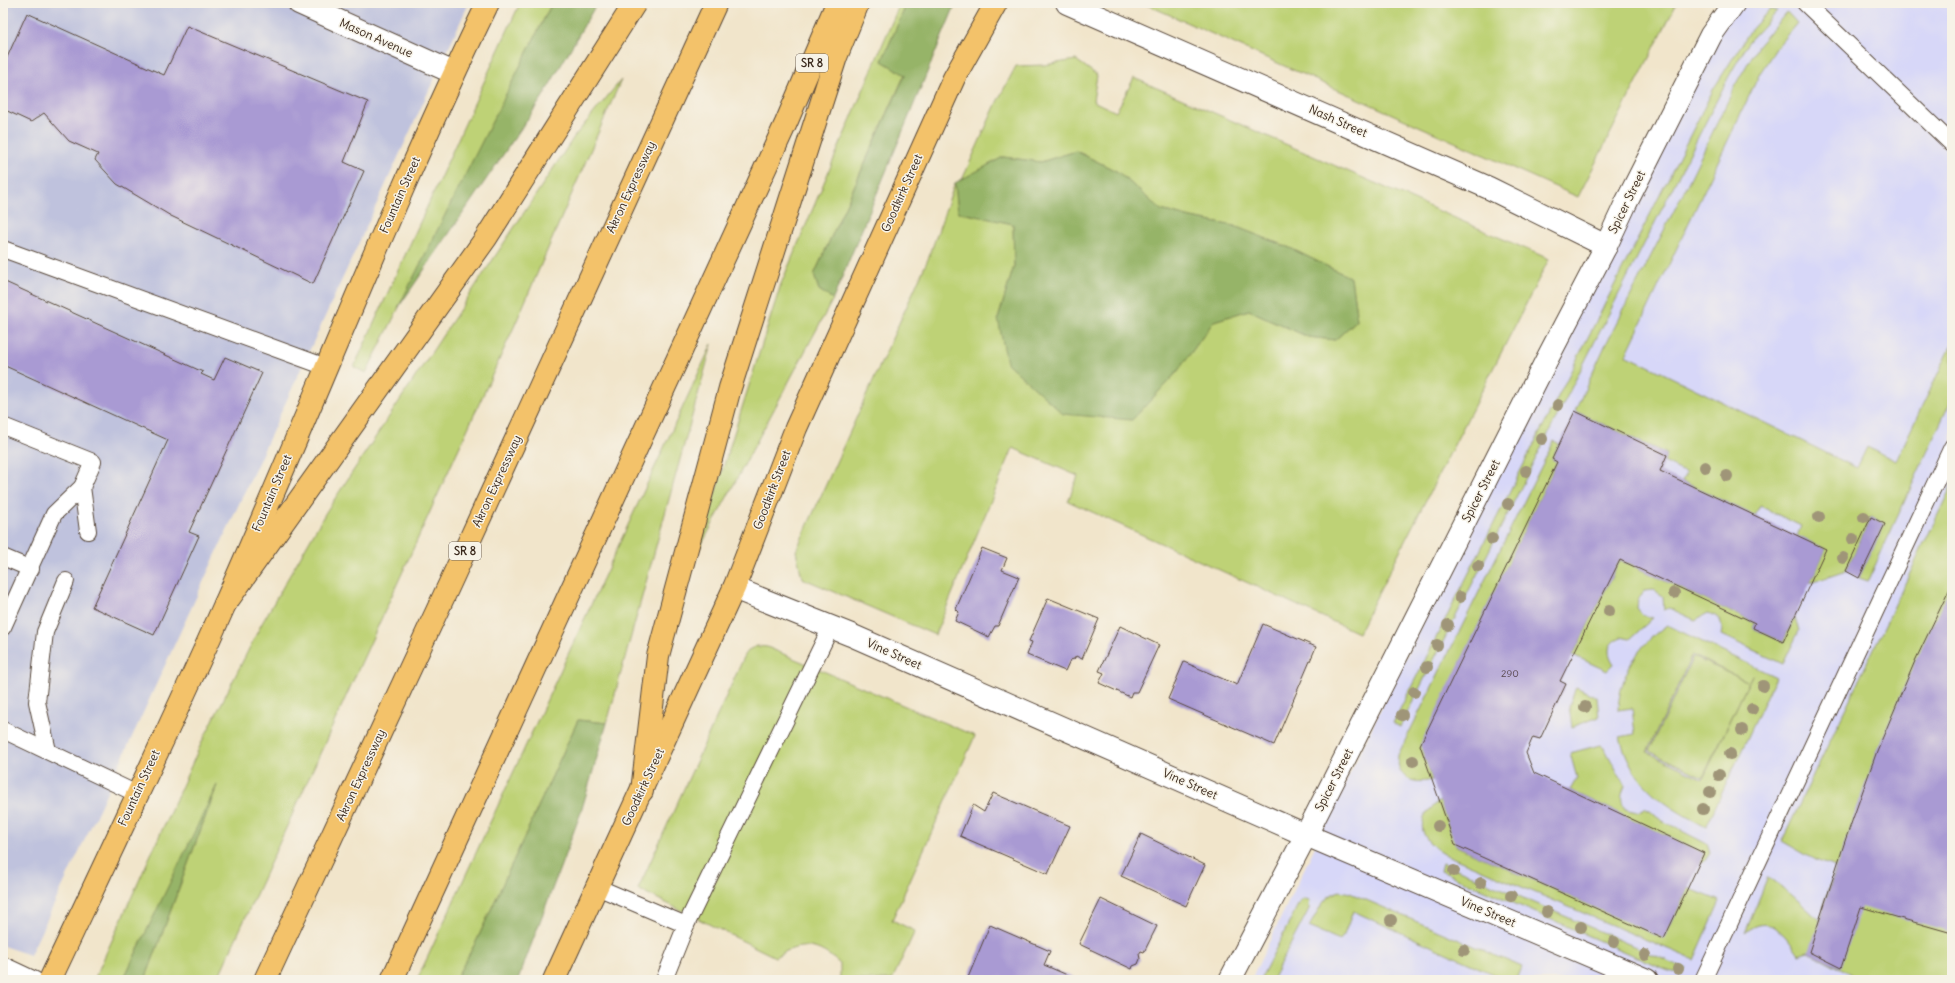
<svg xmlns="http://www.w3.org/2000/svg" width="1955" height="983" font-family="Delius,sans-serif">
<style>
.built{fill:#d7d7f8}
.industrial{fill:#bfc2dd}
.green{fill:#bed276;stroke:#7c7e4a;fill-rule:evenodd}
.forest{fill:#96b467;stroke:#686f42}
.building{fill:#a99ad3}
.lines{fill:none;stroke-linecap:round;stroke-linejoin:round}
.service-casing{stroke:#564638;stroke-width:18}
.minor-casing{stroke:#564638;stroke-width:24}
.tertiary-casing{stroke:#564638;stroke-width:24}
.primary-casing{stroke:#564638;stroke-width:24}
.motorway-casing{stroke:#564638;stroke-width:24}
.service{stroke:#fff;stroke-width:16}
.minor{stroke:#fff;stroke-width:22}
.tertiary{stroke:#fff;stroke-width:22}
.primary{stroke:#f3c26a;stroke-width:22}
.motorway{stroke:#f3c26a;stroke-width:22}
.tree{fill:#9f9578}
.labels{text-anchor:middle;stroke-width:3;stroke-linejoin:round;paint-order:stroke}
.number-label{font-size:10px;fill:#56464b}
.shield{fill:#f7f3e8;stroke:#73665b;stroke-width:1}
.shield-label{font-size:11px;font-weight:bold;fill:#3b2a1e}
.street-label{font-size:12px;fill:#3b2a1e;stroke:#f7f3e8}
</style>
<rect width="100%" height="100%" fill="#f7f3e8"/>
<filter id="ink" filterUnits="userSpaceOnUse"><feTurbulence type="fractalNoise" baseFrequency=".025" numOctaves="2"/><feDisplacementMap in="SourceGraphic" scale="8" xChannelSelector="R" yChannelSelector="G"/><feConvolveMatrix kernelMatrix="1 2 1 2 8 2 1 2 1" color-interpolation-filters="sRGB"/></filter>
<filter id="wash" filterUnits="userSpaceOnUse"><feTurbulence type="fractalNoise" baseFrequency=".012" numOctaves="4" result="noise"/><feDisplacementMap in="SourceGraphic" scale="16" xChannelSelector="R" yChannelSelector="G"/><feGaussianBlur stdDeviation="0.9" result="paint"/><feColorMatrix in="noise" values="0 0 0 0 0 0 0 0 0 0 0 0 0 0 0 0 0 1.4 0 .05"/><feComposite in="paint" operator="in"/></filter>
<g filter="url(#wash)">
<rect width="100%" height="100%" fill="#f1e5cb"/>
<polygon class="built" points="1730,3 1952,3 1952,980 1251,980 1714,15"/>
<polygon class="industrial" points="3,3 469,3 93,822 30,955 3,946"/>
<g class="green">
<polygon points="520,3 552,3 366,373 354,367"/>
<polygon points="900,3 907,3 882,61 905,74 814,275 819,290 833,299 695,557 781,284"/>
<polygon points="1143,3 1677,3 1578,197"/>
<polygon points="1770,9 1777,11 1749,41 1728,78 1400,727 1393,723 1714,88 1750,31"/>
<polygon points="1787,12 1797,23 1777,47 1760,73 1626,355 1857,468 1867,447 1896,461 1952,344 1952,398 1868,581 1859,578 1884,524 1871,517 1846,571 1810,583 1826,549 1797,536 1801,526 1760,506 1755,516 1682,481 1686,473 1664,462 1667,454 1575,411 1605,346 1684,191 1738,80 1758,46"/>
<polygon points="1076,60 1097,75 1093,101 1116,112 1134,78 1549,259 1358,633 1068,501 1078,476 1013,448 935,635 802,578 796,551 929,257 955,183 958,212 1013,224 1014,266 998,319 1132,420 1177,372 1214,321 1249,310 1308,337 1335,340 1357,320 1351,278 1290,248 1234,226 1191,218 1161,210 1118,172 1076,151 1041,162 1003,157 962,180 997,102 1016,66 1044,65"/>
<polygon points="621,80 514,327 217,980 145,980 215,791 123,980 94,980 201,744 261,625 326,512 574,137"/>
<polygon points="712,344 607,723 578,720 477,940 455,980 417,980"/>
<path d="M1554 441 1559 444 1552 459 1557 462 1421 745 1432 780C1412 785 1396 778 1398 755Z"/>
<path d="M1952 485V980H1861L1809 952 1799 955C1786 936 1770 911 1745 933L1768 877 1792 895 1819 920 1836 867 1815 860 1782 841Z"/>
<path d="M1620 560 1755 623 1753 628 1783 642 1795 617 1799 631 1783 664 1721 635C1724 623 1720 616 1708 613L1695 620 1669 608 1664 610 1663 596 1654 590 1644 591 1638 599 1637 608 1643 615 1653 618 1630 639 1621 637C1607 643 1606 652 1614 664L1607 671 1573 655Z"/>
<path d="M1667 625 1776 677 1706 827C1664 805 1633 786 1620 737L1635 734 1632 708 1618 710C1620 674 1638 645 1667 625ZM1692 655 1747 681 1693 657 1649 751 1703 777 1752 675 1703 779 1647 752Z"/>
<path d="M757 646 767 647 975 736 892 920 915 931 892 980H840V964C818 944 802 941 775 957L638 889 745 655 750 649Z"/>
<polygon points="1576,687 1597,697 1599,717 1572,727 1569,707"/>
<path d="M1600 745 1605 749 1625 786C1621 794 1620 801 1625 809L1638 812 1645 808 1661 820 1707 844 1710 853 1704 862H1699L1703 853 1570 790 1577 778 1570 753Z"/>
<path d="M1440 801 1456 846 1664 938 1688 888 1720 901 1694 960 1444 854C1419 839 1413 819 1440 801Z"/>
<path d="M1443 863 1686 969C1677 975 1671 972 1661 968L1441 871Z"/>
<path d="M1341 891 1350 893 1522 967 1517 980H1506L1353 911 1344 935 1340 940 1309 927C1317 913 1324 894 1341 891Z"/>
<polygon points="1304,899 1310,900 1309,909 1272,980 1260,980 1300,901"/>
</g>
<g class="forest">
<polygon points="552,3 597,3 542,98 398,308"/>
<polygon points="907,3 956,3 833,299 819,290 814,275 905,75 882,61"/>
<polygon points="1076,151 1118,172 1161,210 1191,218 1234,226 1290,248 1351,278 1357,320 1335,340 1308,337 1249,310 1214,321 1177,372 1132,420 1063,414 1007,363 998,319 1014,266 1013,224 958,212 955,183 1003,157 1041,162"/>
<polygon points="578,720 607,723 581,812 518,980 455,980 477,940"/>
<polygon points="217,785 145,980 123,980"/>
</g>
<g id="blocks">
<g class="building">
<polygon points="27,13 164,75 187,26 368,102 344,162 364,171 313,284 171,216 117,184 95,160 98,154 69,141 44,113 31,122 3,109 3,62 5,62"/>
<polygon points="3,281 203,372 201,374 214,380 225,357 262,373 189,532 199,536 154,635 92,607 168,440 3,365"/>
<polygon points="1575,411 1667,455 1660,471 1826,549 1783,642 1753,628 1755,623 1620,560 1560,681 1566,684 1540,739 1533,737 1526,753 1534,773 1704,853 1664,939 1455,845 1420,745 1557,462 1552,459"/>
<polygon points="1871,517 1885,524 1859,578 1846,571"/>
<polygon points="982,548 1007,558 1002,570 1019,577 998,626 995,626 989,637 955,621 959,612 956,609"/>
<polygon points="1952,584 1952,933 1861,907 1841,968 1809,952 1846,838 1877,751 1915,661"/>
<polygon points="1048,598 1099,619 1082,659 1076,656 1074,659 1070,660 1065,671 1027,655 1032,642 1029,641"/>
<polygon points="1263,624 1316,647 1274,745 1168,699 1184,662 1237,685"/>
<polygon points="1120,626 1159,645 1137,692 1132,692 1130,697 1099,683 1104,673 1099,671"/>
<polygon points="993,793 1070,826 1048,874 960,836 973,805 984,812"/>
<polygon points="1141,834 1205,865 1186,906 1121,876"/>
<polygon points="1101,899 1157,926 1144,952 1141,951 1139,954 1140,959 1138,964 1133,966 1132,969 1079,944"/>
<polygon points="990,925 1050,951 1044,965 1079,980 967,980"/>
</g>
</g>
</g>
<g filter="url(#ink)">
<use href="#blocks" fill-opacity="0" stroke="#564638" stroke-width="1"/>
<g class="lines">
<g class="service-casing">
<g id="service">
<polyline points="1805,3 1952,144"/>
<polyline points="3,249 326,367"/>
<polyline points="3,426 93,462 82,487 54,514 3,627"/>
<polyline points="82,487 88,531"/>
<polyline points="3,557 31,569"/>
<polyline points="3,730 137,794"/>
<polyline points="48,751 37,702 45,632 66,581"/>
<polyline points="597,887 686,925 664,980"/>
<polyline points="686,925 831,627"/>
<polyline points="3,965 35,980"/>
<polyline points="1703,980 1952,447"/>
</g>
</g>
<g class="minor-casing">
<g id="minor">
<polyline points="299,3 454,73"/>
<polyline points="1067,3 1489,188 1606,246"/>
<polyline points="734,588 851,635 1306,835 1647,980"/>
</g>
</g>
<g class="tertiary-casing">
<polyline id="tertiary" points="1230,980 1306,835 1546,361 1606,246 1626,203 1711,35 1734,3"/>
</g>
<g class="primary-casing">
<g id="primary">
<path d="M50 980C109 855 169 730 225 604 314 404 392 200 488 3"/>
<polyline points="554,980 734,588 796,428 954,78 996,3"/>
</g>
</g>
<g class="motorway-casing">
<g id="motorway">
<polyline points="225,604 486,238 635,3"/>
<polyline points="642,791 658,656 730,388 836,57 858,3"/>
<polyline points="265,980 450,583 716,3"/>
<polyline points="392,980 786,123 837,3"/>
</g>
</g>
<use href="#service" class="service"/>
<use href="#minor" class="minor"/>
<use href="#tertiary" class="tertiary"/>
<use href="#primary" class="primary"/>
<use href="#motorway" class="motorway"/>
</g>
<g class="tree">
<circle cx="1558" cy="405" r="6"/>
<circle cx="1542" cy="439" r="6"/>
<circle cx="1705" cy="467" r="6"/>
<circle cx="1526" cy="471" r="6"/>
<circle cx="1727" cy="476" r="6"/>
<circle cx="1508" cy="504" r="6"/>
<circle cx="1819" cy="517" r="6"/>
<circle cx="1864" cy="517" r="6"/>
<circle cx="1492" cy="539" r="6"/>
<circle cx="1853" cy="539" r="6"/>
<circle cx="1843" cy="558" r="6"/>
<circle cx="1478" cy="566" r="6"/>
<circle cx="1674" cy="593" r="6"/>
<circle cx="1460" cy="597" r="6"/>
<circle cx="1609" cy="611" r="6"/>
<circle cx="1448" cy="625" r="6"/>
<circle cx="1437" cy="645" r="6"/>
<circle cx="1427" cy="667" r="6"/>
<circle cx="1763" cy="686" r="6"/>
<circle cx="1414" cy="692" r="6"/>
<circle cx="1585" cy="707" r="6"/>
<circle cx="1752" cy="709" r="6"/>
<circle cx="1402" cy="715" r="6"/>
<circle cx="1742" cy="730" r="6"/>
<circle cx="1730" cy="754" r="6"/>
<circle cx="1413" cy="761" r="6"/>
<circle cx="1719" cy="775" r="6"/>
<circle cx="1710" cy="792" r="6"/>
<circle cx="1703" cy="809" r="6"/>
<circle cx="1438" cy="826" r="6"/>
<circle cx="1454" cy="871" r="6"/>
<circle cx="1481" cy="883" r="6"/>
<circle cx="1511" cy="896" r="6"/>
<circle cx="1547" cy="912" r="6"/>
<circle cx="1391" cy="920" r="6"/>
<circle cx="1581" cy="927" r="6"/>
<circle cx="1614" cy="942" r="6"/>
<circle cx="1464" cy="950" r="6"/>
<circle cx="1645" cy="955" r="6"/>
<circle cx="1678" cy="969" r="6"/>
</g>
</g>
<g class="labels">
<g class="number-label">
<text x="1510" y="677">290</text>
</g>
<g class="shield">
<rect x="796" y="54" width="32" height="18" rx="3"/>
<rect x="449" y="542" width="32" height="18" rx="3"/>
</g>
<g class="shield-label">
<text x="812" y="67">SR 8</text>
<text x="465" y="555">SR 8</text>
</g>
<g class="street-label">
<text transform="translate(376 38) rotate(24)" y="4">Mason Avenue</text>
<text transform="translate(1338 121) rotate(24)" y="4">Nash Street</text>
<text transform="translate(631 187) rotate(-65)" y="4">Akron Expressway</text>
<text transform="translate(902 193) rotate(-66)" y="4">Goodkirk Street</text>
<text transform="translate(400 195) rotate(-66)" y="4">Fountain Street</text>
<text transform="translate(1627 202) rotate(-64)" y="4">Spicer Street</text>
<text transform="translate(497 481) rotate(-65)" y="4">Akron Expressway</text>
<text transform="translate(772 490) rotate(-69)" y="4">Goodkirk Street</text>
<text transform="translate(1481 491) rotate(-63)" y="4">Spicer Street</text>
<text transform="translate(272 493) rotate(-67)" y="4">Fountain Street</text>
<text transform="translate(894 654) rotate(24)" y="4">Vine Street</text>
<text transform="translate(361 775) rotate(-65)" y="4">Akron Expressway</text>
<text transform="translate(1334 780) rotate(-63)" y="4">Spicer Street</text>
<text transform="translate(1190 784) rotate(24)" y="4">Vine Street</text>
<text transform="translate(643 787) rotate(-65)" y="4">Goodkirk Street</text>
<text transform="translate(139 788) rotate(-65)" y="4">Fountain Street</text>
<text transform="translate(1488 912) rotate(23)" y="4">Vine Street</text>
</g>
</g>
<rect width="1955" height="983" fill="none" stroke="#f7f3e8" stroke-width="16"/>
</svg>
